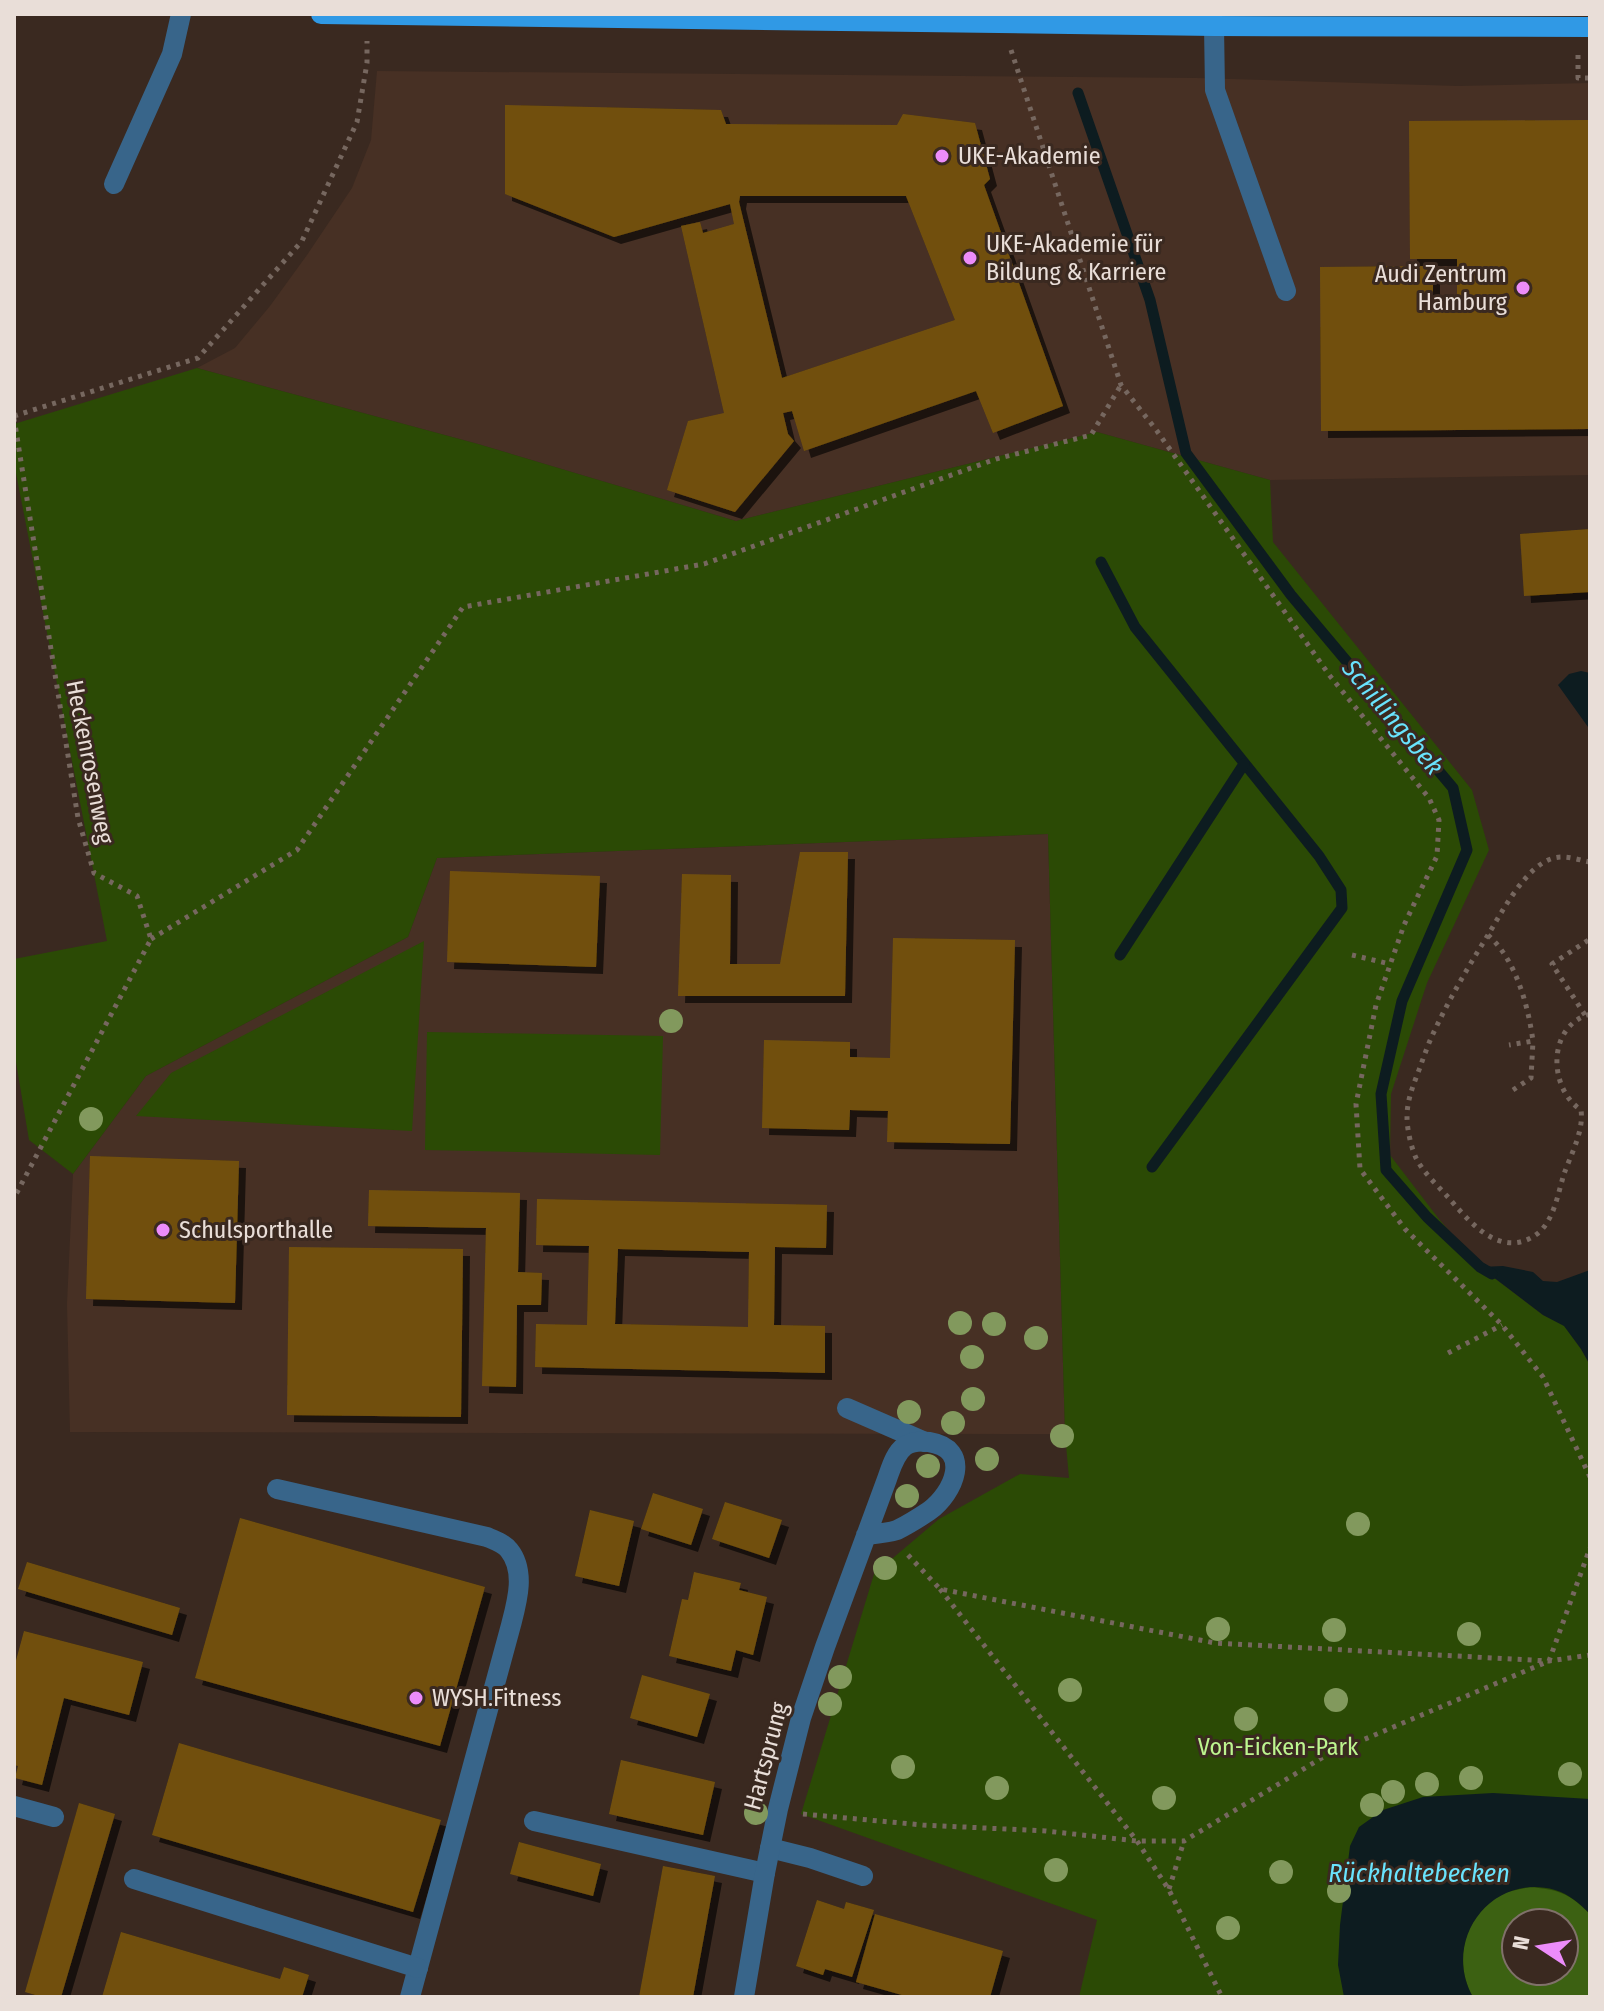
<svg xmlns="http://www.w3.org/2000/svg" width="1604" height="2011" font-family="'Fira Sans Condensed',sans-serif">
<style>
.built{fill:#473024}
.green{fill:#2b4a05;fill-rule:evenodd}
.forest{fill:#3c6112;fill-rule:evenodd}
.water{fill:#0d1c20}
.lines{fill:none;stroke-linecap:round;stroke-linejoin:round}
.stream{stroke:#0d1c20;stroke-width:11}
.building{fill:#71500b;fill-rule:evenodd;filter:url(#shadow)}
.path{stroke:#76675f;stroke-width:5;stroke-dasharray:4 6;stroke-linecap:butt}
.lane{stroke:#38658a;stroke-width:20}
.street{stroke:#38658a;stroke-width:20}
.primary{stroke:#3099e5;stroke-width:20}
.tree{fill:#82995d}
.poi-dot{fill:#ec8cfa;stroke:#3a2920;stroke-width:3}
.labels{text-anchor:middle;stroke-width:6;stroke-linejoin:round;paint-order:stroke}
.poi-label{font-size:24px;fill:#e9ded8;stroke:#3a2920;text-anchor:start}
.street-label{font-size:24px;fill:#e9ded8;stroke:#3a2920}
.park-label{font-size:24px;fill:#bdf58f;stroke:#3a2920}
.water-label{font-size:26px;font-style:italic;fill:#69e3fd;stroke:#3a2920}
</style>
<defs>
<filter id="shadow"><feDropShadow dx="7" dy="7" stdDeviation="0" flood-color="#0009"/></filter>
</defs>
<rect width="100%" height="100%" fill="#3a2920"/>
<g class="built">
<polygon points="377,71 1197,78 1458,86 1590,83 1590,475 1270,480 1097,432 736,521 478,444 197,368 235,348 270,306 307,255 352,188 371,140"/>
<polygon points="1048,834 1065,1434 70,1432 67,1304 73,1174 146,1076 408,937 437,858"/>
</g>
<g class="green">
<path d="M197 368 478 444 736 521 1097 432 1270 480 1273 542 1472 790 1489 850 1427 983 1391 1094 1390 1155 1439 1219 1480 1267 1543 1315 1564 1325 1581 1349 1590 1365V1997H1079L1097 1920 801 1814 874 1574 939 1519 1020 1474 1069 1478 1065 1434 1048 834 437 858 408 937 146 1076 73 1174 29 1140 14 1050V959L107 941 14 463V424ZM1516 1923H1564V1971H1516Z"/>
<polygon points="424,941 412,1131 136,1116 171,1073"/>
<polygon points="427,1032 663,1036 660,1155 425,1150"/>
</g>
<path class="forest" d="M1530 1887C1559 1890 1569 1893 1590 1914V1997H1473C1452 1961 1465 1911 1505 1893 1512 1890 1522 1889 1530 1887ZM1516 1923H1564V1971H1516Z"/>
<g class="water">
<polygon points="1581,671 1590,673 1590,726 1588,727 1558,685 1569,674"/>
<polygon points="1503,1266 1533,1272 1543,1281 1557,1282 1590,1270 1590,1365 1581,1349 1564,1326 1543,1315 1480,1267"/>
<path d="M1493 1793 1590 1799V1914C1580 1904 1569 1894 1555 1890 1491 1872 1441 1941 1473 1997H1344L1338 1965 1340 1925 1350 1846 1359 1827 1383 1810 1423 1797Z"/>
</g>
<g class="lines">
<g class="stream">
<polyline points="1078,93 1150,300 1186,453 1291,595 1453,788 1467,850 1402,1001 1381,1094 1386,1170 1427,1217 1480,1267 1492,1274"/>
<polyline points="1101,562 1135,627 1319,856 1341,890 1342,908 1152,1167"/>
<polyline points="1120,955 1244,764"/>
</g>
</g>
<g class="building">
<path d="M505 105 721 110 726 124 897 125 903 114 975 123 990 179 984 185 1063 406 993 433 976 391 804 451 792 411 783 413 788 434 794 441 735 512 667 490 688 421 724 413 681 226 700 222 703 233 734 224 730 204 614 237 505 194ZM740 196H906L955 320 782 378 739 202Z"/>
<polygon points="1590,120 1590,429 1321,431 1320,267 1433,266 1433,309 1457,309 1457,259 1410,259 1409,121"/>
<polygon points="1590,529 1590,592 1524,596 1520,534"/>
<polygon points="800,852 848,852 845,996 678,996 682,874 731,875 730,964 780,964"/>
<polygon points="450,871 600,876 596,967 447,962"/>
<polygon points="893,938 1015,940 1010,1144 887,1142 888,1111 850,1110 849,1130 762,1128 764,1040 850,1042 850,1057 890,1058"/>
<polygon points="90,1156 239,1161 235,1303 86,1299"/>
<polygon points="369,1190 520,1193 518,1272 542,1273 541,1305 517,1305 516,1387 482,1386 486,1228 368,1226"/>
<path d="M537 1199 827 1205 826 1248 775 1247 774 1325 825 1326V1373L535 1367 536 1324 587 1325 589 1246 536 1245ZM618 1249 749 1252 748 1327 615 1324Z"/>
<polygon points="289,1247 463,1249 461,1417 287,1415"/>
<polygon points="653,1493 703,1509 691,1545 641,1529"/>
<polygon points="725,1502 782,1520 769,1558 712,1539"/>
<polygon points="590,1510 634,1521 619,1586 575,1576"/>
<polygon points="240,1518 485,1587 440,1746 195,1678"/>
<polygon points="27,1562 180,1608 172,1635 18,1589"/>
<polygon points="694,1572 741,1583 739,1590 767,1597 753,1655 736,1650 731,1671 669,1656 682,1599 688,1600"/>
<polygon points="24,1631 143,1662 129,1715 64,1698 42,1785 15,1778 18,1766 14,1765 14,1668"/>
<polygon points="642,1675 710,1694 697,1737 630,1718"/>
<polygon points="179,1743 441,1820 413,1912 152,1835"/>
<polygon points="621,1760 715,1782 703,1835 609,1814"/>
<polygon points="79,1803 115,1814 61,1997 42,1997 25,1992"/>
<polygon points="519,1842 601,1864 593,1896 510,1874"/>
<polygon points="663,1866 715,1876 693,1997 639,1997"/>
<polygon points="817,1900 844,1909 846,1902 874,1910 852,1977 825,1969 823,1975 796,1966"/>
<polygon points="875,1914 1003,1951 990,1997 909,1997 856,1982"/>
<polygon points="121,1932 280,1979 284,1967 309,1975 302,1997 102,1997"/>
</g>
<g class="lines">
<g class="path">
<polyline points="1011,50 1121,385 1157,431 1330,676 1429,798 1439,820 1437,856 1404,925 1376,1005 1356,1104 1360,1169 1405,1229 1502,1325 1543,1377 1590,1477"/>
<polyline points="1578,55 1578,78 1590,78"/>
<polyline points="14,416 198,358 302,241 357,122 367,63 367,41"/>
<polyline points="14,418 78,818 94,873 137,896 151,939 14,1198"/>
<path d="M1590 862C1579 860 1566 855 1554 858 1526 865 1502 912 1488 935 1468 967 1448 1001 1432 1036 1427 1047 1423 1059 1419 1070 1413 1086 1407 1100 1407 1117 1407 1129 1411 1147 1416 1158 1423 1172 1436 1184 1447 1196 1468 1220 1500 1261 1537 1234 1554 1221 1558 1193 1564 1174 1571 1154 1584 1131 1581 1110 1548 1088 1547 1026 1590 1014"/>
<path d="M1488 935C1516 960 1528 1005 1533 1041L1509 1045"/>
<polyline points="151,939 297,850 463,607 704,564 996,459 1091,435 1121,385"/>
<polyline points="1352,955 1390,964"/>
<polyline points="1585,1015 1552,964 1590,939"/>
<polyline points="1513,1090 1531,1078 1533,1041"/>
<polyline points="1448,1353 1502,1325"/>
<polyline points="908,1555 940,1589 1215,1643 1549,1661 1590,1655"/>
<polyline points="940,1589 1137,1841 1169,1890 1222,1997"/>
<polyline points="803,1814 923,1825 1046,1831 1137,1841 1184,1841 1325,1756 1549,1661 1590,1548"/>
<polyline points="1169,1889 1184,1841"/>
</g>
<g class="lane">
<polyline points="1214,26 1215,90 1286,291"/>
<polyline points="114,184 172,54 181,14"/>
<polyline points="847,1408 925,1442"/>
<path d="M277 1489 487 1537C494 1540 505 1544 509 1550 526 1571 517 1602 511 1625L410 1997"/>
<polyline points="14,1806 54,1817"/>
<polyline points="534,1821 765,1873"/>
<polyline points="770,1848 810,1858 863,1876"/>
<polyline points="134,1879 418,1968"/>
</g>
<path class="street" d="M744 1997 765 1873 778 1809 801 1718 825 1647 887 1479C891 1468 895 1453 905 1446 911 1442 921 1441 929 1442 973 1449 954 1493 929 1511 920 1517 907 1525 897 1530 888 1533 876 1534 866 1535"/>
<polyline class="primary" points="321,14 1214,26 1590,27"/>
</g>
<g class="tree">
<circle cx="671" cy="1021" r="12"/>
<circle cx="91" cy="1119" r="12"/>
<circle cx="960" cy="1323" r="12"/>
<circle cx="994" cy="1324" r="12"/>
<circle cx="1036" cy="1338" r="12"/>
<circle cx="972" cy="1357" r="12"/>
<circle cx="973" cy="1399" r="12"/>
<circle cx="909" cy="1412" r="12"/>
<circle cx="953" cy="1423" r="12"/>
<circle cx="1062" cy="1436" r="12"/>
<circle cx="987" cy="1459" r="12"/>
<circle cx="928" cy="1466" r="12"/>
<circle cx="907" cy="1496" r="12"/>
<circle cx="1358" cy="1524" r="12"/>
<circle cx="885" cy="1568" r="12"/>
<circle cx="1218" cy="1629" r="12"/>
<circle cx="1334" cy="1630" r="12"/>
<circle cx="1469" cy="1634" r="12"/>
<circle cx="840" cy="1677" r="12"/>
<circle cx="1070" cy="1690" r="12"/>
<circle cx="1336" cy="1700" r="12"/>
<circle cx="830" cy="1704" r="12"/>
<circle cx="1246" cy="1719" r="12"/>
<circle cx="903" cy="1767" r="12"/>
<circle cx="1570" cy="1774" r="12"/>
<circle cx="1471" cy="1778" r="12"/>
<circle cx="1427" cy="1784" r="12"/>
<circle cx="997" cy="1788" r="12"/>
<circle cx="1393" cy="1792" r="12"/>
<circle cx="1164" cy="1798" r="12"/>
<circle cx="1372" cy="1805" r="12"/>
<circle cx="756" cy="1813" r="12"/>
<circle cx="1056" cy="1870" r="12"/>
<circle cx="1281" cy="1872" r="12"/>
<circle cx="1339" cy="1891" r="12"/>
<circle cx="1228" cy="1928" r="12"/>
</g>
<g class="poi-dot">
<circle cx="942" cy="156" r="8"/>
<circle cx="970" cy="258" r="8"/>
<circle cx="1523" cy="288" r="8"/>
<circle cx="163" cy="1230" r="8"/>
<circle cx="416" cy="1698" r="8"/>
</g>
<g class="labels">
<g class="poi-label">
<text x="958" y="164">UKE-Akademie</text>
<text x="986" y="252">UKE-Akademie für<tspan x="986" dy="28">Bildung &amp; Karriere</tspan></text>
<text x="1507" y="282" text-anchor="end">Audi Zentrum<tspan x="1507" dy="28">Hamburg</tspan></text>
<text x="179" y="1238">Schulsporthalle</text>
<text x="432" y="1706">WYSH.Fitness</text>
</g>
<g class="street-label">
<text transform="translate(90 762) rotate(79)" y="8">Heckenrosenweg</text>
<text transform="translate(766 1756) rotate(-75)" y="8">Hartsprung</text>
</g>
<g class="park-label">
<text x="1278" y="1755">Von-Eicken-Park</text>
</g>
<g class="water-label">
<text transform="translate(1393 717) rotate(50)" y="9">Schillingsbek</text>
<text x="1419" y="1882">Rückhaltebecken</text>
</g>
</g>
<rect width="1604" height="2011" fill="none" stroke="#e9ded8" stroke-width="32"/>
<g transform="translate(1540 1947) rotate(282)"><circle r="38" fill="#3a2920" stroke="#80716a" stroke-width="2"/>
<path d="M0-6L14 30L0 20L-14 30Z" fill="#ec8cfa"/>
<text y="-12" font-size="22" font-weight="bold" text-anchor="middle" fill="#e9ded8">N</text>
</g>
</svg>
